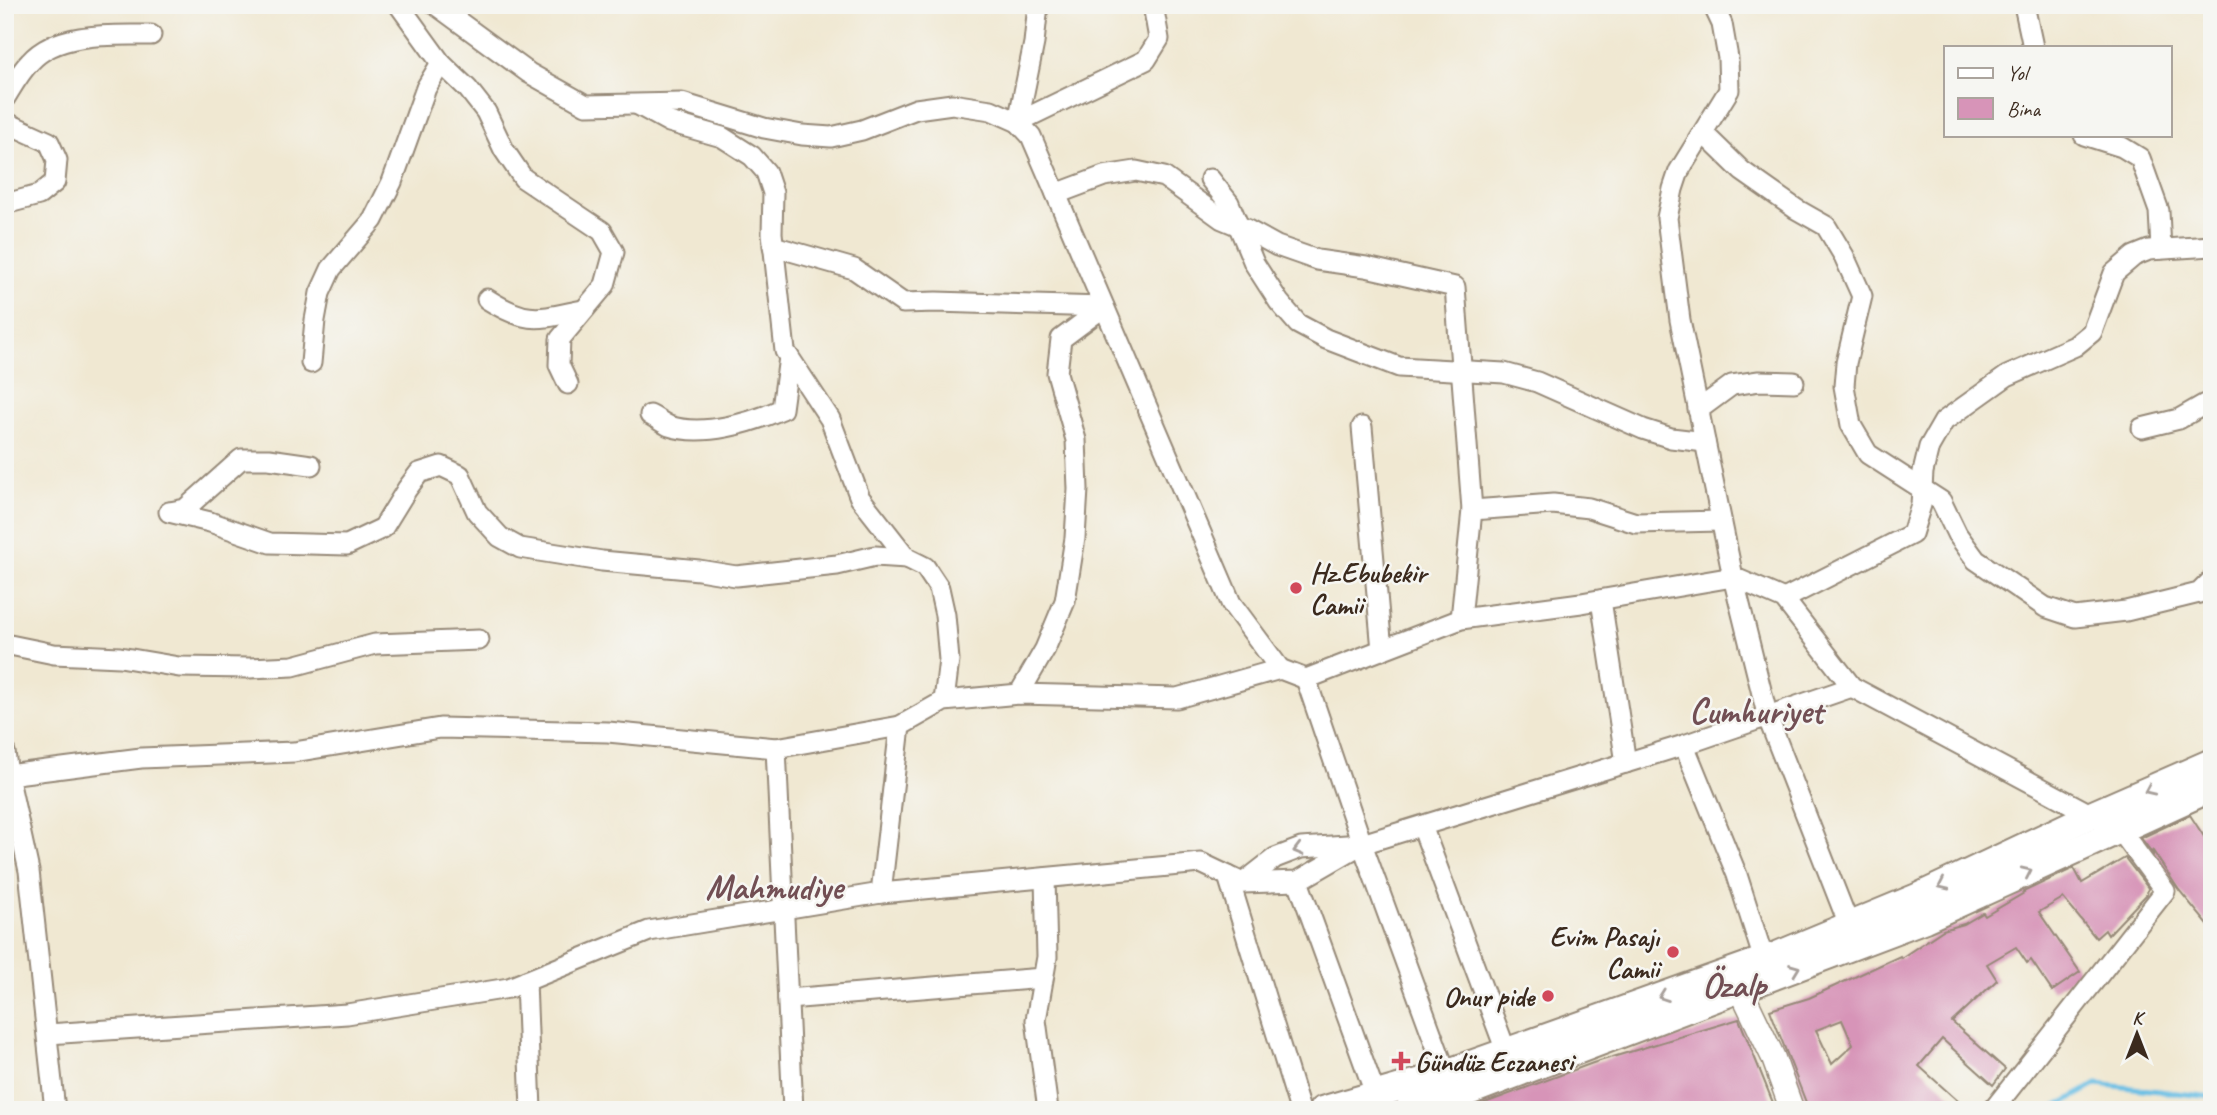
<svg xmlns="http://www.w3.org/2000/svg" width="2217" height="1115" font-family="Caveat,sans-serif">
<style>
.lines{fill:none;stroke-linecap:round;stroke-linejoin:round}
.stream{stroke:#68bfe5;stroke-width:5}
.building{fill:#d794b8;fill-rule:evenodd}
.minor-casing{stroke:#968978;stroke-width:23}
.tertiary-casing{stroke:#968978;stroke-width:26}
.secondary-casing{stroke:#968978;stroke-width:30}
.minor{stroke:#fff;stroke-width:19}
.tertiary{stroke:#fff;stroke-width:23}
.secondary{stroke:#fff;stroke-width:26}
.oneway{stroke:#a79f9a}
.poi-dot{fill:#d1495b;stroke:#f6f6f2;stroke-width:2.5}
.labels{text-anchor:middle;stroke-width:5;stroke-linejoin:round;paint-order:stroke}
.poi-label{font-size:28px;font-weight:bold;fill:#3b2a1e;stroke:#f6f6f2;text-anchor:start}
.district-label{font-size:35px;font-weight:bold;fill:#724f54;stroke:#f6f6f2}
</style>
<rect width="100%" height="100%" fill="#f6f6f2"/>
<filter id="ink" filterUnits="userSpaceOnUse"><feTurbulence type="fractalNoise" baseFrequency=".0143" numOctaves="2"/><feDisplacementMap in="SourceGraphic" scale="14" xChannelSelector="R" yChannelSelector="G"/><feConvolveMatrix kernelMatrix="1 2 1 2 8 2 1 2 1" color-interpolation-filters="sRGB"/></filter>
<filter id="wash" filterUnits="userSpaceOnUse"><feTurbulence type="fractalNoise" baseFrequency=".00686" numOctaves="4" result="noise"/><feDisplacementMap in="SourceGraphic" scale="28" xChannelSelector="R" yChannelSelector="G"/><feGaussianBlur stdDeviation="1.57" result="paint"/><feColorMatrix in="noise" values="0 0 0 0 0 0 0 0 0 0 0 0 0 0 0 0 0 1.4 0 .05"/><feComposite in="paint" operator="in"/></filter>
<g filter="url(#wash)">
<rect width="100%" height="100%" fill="#f0e8d2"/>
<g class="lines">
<polyline class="stream" points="2050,1110 2097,1084 2212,1097"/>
</g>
<g id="blocks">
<g class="building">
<polygon points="2190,815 2212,849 2212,930 2179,890 2153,851 2153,854 2141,838"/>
<path d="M2125 858 2148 888 2147 894 2108 935 2105 930 2096 938 2063 898 2039 912 2080 972 2052 991 2031 960 2027 963 2016 947 1987 964 1997 980 1952 1022 2005 1069 1993 1085 1942 1039 1919 1066 1968 1110H1809L1770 1010 1809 998 1900 956 1901 958 1943 930 1964 924 1983 913 1985 916 2024 893 2023 892 2074 868 2082 883ZM1842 1020 1853 1045 1832 1064 1816 1030Z"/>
<polygon points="1739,1019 1776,1110 1466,1110 1593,1063"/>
</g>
</g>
</g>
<g filter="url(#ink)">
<use href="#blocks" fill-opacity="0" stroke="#968978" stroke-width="2"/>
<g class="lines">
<g class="minor-casing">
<g id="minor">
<polyline points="399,5 441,63 468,89 486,112 504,150 523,178 602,231 614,252 605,285 560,339 559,365 568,384"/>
<polyline points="436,5 529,73 586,105 682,103 764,128 802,135 831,137 862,130 916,109 952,104 991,110 1018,122 1031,136 1056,194 1231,603 1280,669"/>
<polyline points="1713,5 1722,24 1728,58 1729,90 1679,171 1673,189 1667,218 1680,320 1733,577 1768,718 1849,925"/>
<polyline points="2024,5 2033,47"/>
<path d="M5 98C13 85 20 72 30 62 57 31 114 35 151 35"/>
<polyline points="638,105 669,122 722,137 752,156 766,172 773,193 772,233 785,351 830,419 860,498 907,558 925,567 939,588 945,615 949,660 944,701"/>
<polyline points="5,122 49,142 57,160 55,182 39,195 5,204"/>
<polyline points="1018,122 1146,60 1159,39 1153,5"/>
<polyline points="1018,122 1034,43 1038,5"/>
<polyline points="1703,133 1742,171 1796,209 1826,226 1844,256 1862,296 1846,363 1844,386 1851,425 1868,454 1941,501 1957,534 1976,560 2045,607 2075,617 2126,611 2199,593 2211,581"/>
<polyline points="2084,135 2122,147 2140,158 2159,211 2161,249"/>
<polyline points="1210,179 1229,203 1254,263 1279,302 1298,324 1326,339 1399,367 1504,373 1537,382 1643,429 1671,438 1705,442"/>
<polyline points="1056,194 1104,176 1136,171 1164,177 1222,219 1246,229 1277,246 1317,260 1366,267 1455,287 1472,510 1461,619"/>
<polyline points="773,246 854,269 903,303 936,302 1104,307 1061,339 1057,373 1076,440 1078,489 1075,538 1065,601 1045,649 1019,694"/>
<path d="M487 299C528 325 538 319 583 310"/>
<polyline points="311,363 315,320 320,293 331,269 373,220 392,182 426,88 441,63"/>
<polyline points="1698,410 1732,385 1759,381 1794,382"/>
<path d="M650 415C656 418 663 423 669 426 703 437 751 423 782 409L789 357"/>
<polyline points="1362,427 1382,650"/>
<polyline points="2142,428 2179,419 2205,404 2212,406"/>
<polyline points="1472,510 1553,504 1589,508 1636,523 1721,521"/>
<polyline points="169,512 210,522 270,543 347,545 383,528 407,489 419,473 441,466 460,475 477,512 500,537 520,548 602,561 699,570 736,576 837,565 875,556 907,558"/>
<polyline points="170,512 185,509 241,459 269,459 311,465"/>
<polyline points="1784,599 1912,534 1921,505 1923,472 1929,447 1944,421 2007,376 2075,346 2092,332 2114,273 2134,256 2149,250 2212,246"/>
<polyline points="1601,600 1626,763"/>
<polyline points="5,644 54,654 120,657 179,667 250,668 293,666 375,644 479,640"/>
<polyline points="1306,679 1362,844 1446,1073"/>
<polyline points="1684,745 1737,875 1764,960"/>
<polyline points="776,748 793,1110"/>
<polyline points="5,752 8,775 29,871 55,1110"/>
<polyline points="8,775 141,758 294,752 440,728 608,732 776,748 900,726 944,701 1019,694 1177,698 1280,669 1306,679 1461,619 1581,603 1733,577 1784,599 1852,687 2120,830 2165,891 1993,1110"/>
<polyline points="1422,826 1506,1051"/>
<polyline points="1228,876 1300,1110"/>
<polyline points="1045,878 1047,957 1036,1020 1048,1110"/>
<polyline points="1298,881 1376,1096"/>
<polyline points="1243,883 1275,858 1301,848 1362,844 1684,745 1852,687"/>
<polyline points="881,893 900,726"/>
<polyline points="526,981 531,1110"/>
<polyline points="788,999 1043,978"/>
<polyline points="48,1034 347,1014 509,988 649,931 881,893 1201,863 1243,883 1298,881 1362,844"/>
</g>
</g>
<g class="tertiary-casing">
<polyline id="tertiary" points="1737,974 1741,990 1773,1057 1792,1110"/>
</g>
<g class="secondary-casing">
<g id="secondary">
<polyline points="1322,1110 1429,1079 1777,955 1917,897 2091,815 2212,762"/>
<polyline points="1408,1110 1463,1094 1925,919 2212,788"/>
</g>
</g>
<use href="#minor" class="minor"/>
<use href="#tertiary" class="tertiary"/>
<use href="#secondary" class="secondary"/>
</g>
<defs><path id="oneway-chevron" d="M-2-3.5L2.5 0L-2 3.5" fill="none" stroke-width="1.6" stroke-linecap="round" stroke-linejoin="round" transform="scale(1.75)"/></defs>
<g class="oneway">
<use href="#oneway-chevron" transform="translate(2149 790) rotate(156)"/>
<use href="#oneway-chevron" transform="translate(1298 850) rotate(165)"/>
<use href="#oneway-chevron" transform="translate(2027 872) rotate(-25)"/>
<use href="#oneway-chevron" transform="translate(1943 885) rotate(155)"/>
<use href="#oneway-chevron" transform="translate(1795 969) rotate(-21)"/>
<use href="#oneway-chevron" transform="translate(1663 996) rotate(160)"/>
</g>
</g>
<g class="poi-dot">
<circle cx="1296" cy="588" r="7"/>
<circle cx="1673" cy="952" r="7"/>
<circle cx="1548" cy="996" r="7"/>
<path d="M1397.5 1050.5h7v7h7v7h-7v7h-7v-7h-7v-7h7z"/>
</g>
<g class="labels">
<g class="poi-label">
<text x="1310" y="582">Hz.Ebubekir<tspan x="1310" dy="32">Camii</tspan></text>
<text x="1659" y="946" text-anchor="end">Evim Pasajı<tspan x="1659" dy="32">Camii</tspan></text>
<text x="1534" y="1006" text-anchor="end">Onur pide</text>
<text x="1415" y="1071">Gündüz Eczanesi</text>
</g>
<g class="district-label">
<text x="1756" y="723">Cumhuriyet</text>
<text x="774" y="899">Mahmudiye</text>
<text x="1734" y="997">Özalp</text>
</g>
</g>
<rect width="2217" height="1115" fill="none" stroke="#f6f6f2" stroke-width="28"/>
<rect x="1944" y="46" width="228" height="91" fill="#f6f6f2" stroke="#aba49d" stroke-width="2"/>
<rect x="1958" y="68" width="35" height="10" fill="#ffffff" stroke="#aba49d" stroke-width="2"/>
<text x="2007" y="80" font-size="21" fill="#3b2a1e">Yol</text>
<rect x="1958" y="98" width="35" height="21" fill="#d794b8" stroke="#aba49d" stroke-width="2"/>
<text x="2007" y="116" font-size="21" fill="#3b2a1e">Bina</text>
<g transform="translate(2137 1034)" stroke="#f6f6f2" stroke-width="5" paint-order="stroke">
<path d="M0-5L12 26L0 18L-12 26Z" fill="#3b2a1e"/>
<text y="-10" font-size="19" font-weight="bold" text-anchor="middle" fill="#3b2a1e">K</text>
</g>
</svg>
